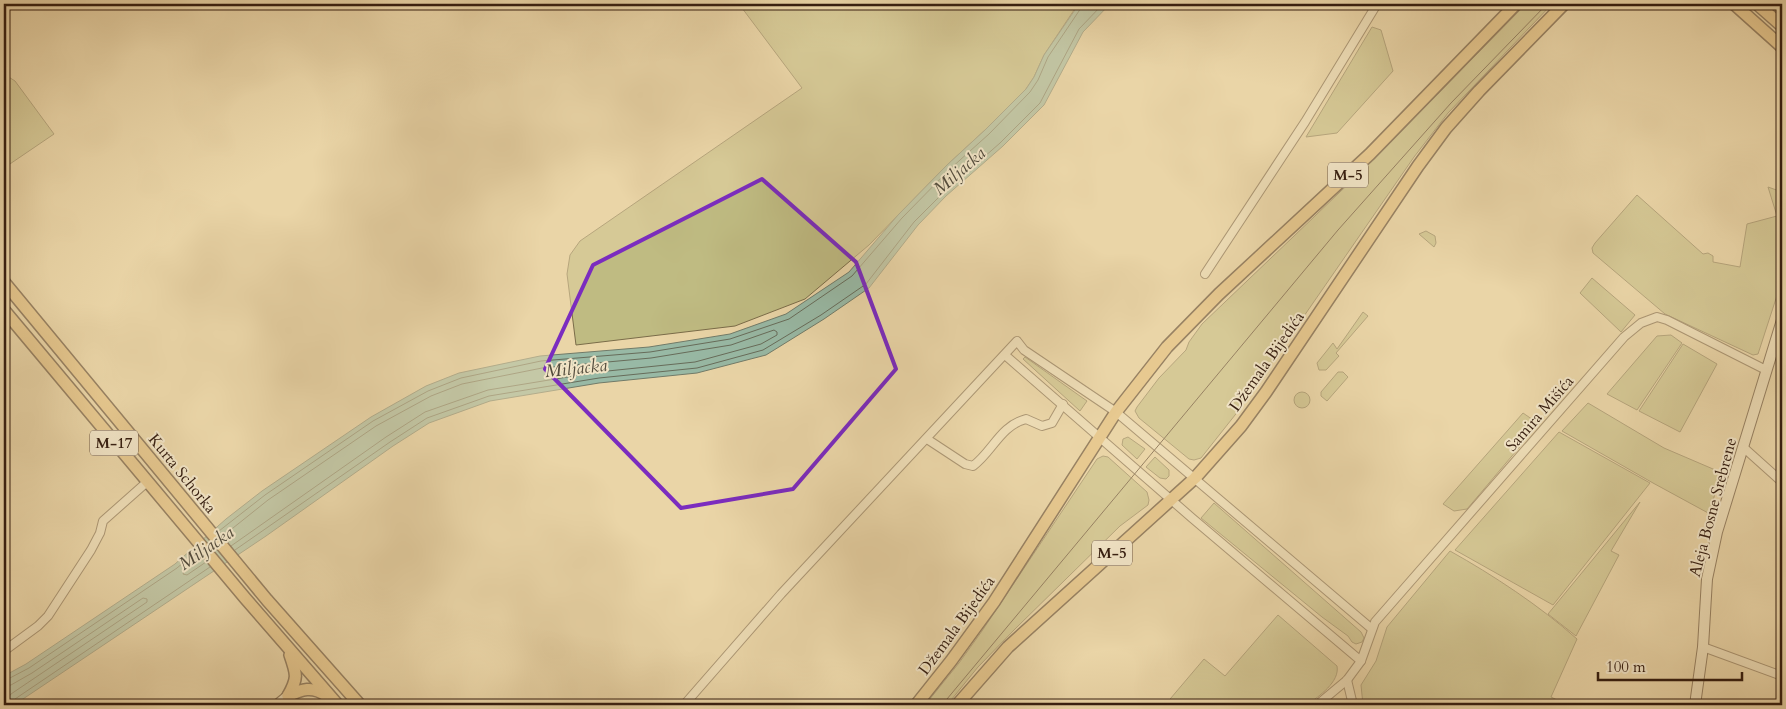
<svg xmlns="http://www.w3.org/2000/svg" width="1786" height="709" font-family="Cardo,serif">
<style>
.green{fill:#bfbb82;stroke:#7a6c49}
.water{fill:#98b9a5;stroke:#717b69}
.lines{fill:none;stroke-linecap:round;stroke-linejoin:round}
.shore{stroke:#676c5a;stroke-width:1}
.street-casing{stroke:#634c36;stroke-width:10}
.secondary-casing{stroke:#361e10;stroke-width:12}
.primary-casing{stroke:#361e10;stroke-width:14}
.street{stroke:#f1e4c6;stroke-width:8}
.secondary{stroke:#f1e4c6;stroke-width:10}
.primary{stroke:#e5ba74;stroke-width:11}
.tram{stroke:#361e10;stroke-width:1}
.marked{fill:none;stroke:#7b2cbf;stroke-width:4;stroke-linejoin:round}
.labels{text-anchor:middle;stroke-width:4;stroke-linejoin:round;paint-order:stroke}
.shield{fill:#f1e4c6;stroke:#6e5947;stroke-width:1}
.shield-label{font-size:15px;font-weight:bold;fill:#361e10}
.street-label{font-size:16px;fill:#361e10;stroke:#f1e4c6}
.water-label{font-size:18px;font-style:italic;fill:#534c3d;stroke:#f1e4c6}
</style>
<rect width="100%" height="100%" fill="#ead5a7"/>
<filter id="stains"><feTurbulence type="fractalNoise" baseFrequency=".004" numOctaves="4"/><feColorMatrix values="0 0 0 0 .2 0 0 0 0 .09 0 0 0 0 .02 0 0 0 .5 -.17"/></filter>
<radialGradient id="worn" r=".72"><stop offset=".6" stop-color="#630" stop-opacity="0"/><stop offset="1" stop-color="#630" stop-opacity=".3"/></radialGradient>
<g class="green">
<polygon points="739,4 1078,4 1044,55 1034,77 1026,89 985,130 947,165 869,245 805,299 735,326 576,345 567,274 570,255 580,241 802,88"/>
<polygon points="1526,4 1552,4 1448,113 1414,157 1239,410 1201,458 1194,460 1189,459 1139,418 1135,411 1137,407 1159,378 1186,350 1189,342 1202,324 1362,171"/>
<polygon points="1372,27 1381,30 1393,71 1337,133 1306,137"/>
<polygon points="4,74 15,81 54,134 4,168"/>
<polygon points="1768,187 1782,192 1782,280 1758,354 1753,355 1665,314 1593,253 1592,248 1595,243 1637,195 1703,254 1708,253 1713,256 1713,262 1740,267 1747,224 1777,216"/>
<polygon points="1426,231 1435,236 1436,243 1434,247 1419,234"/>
<polygon points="1592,278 1635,315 1621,332 1580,293"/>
<polygon points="1363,312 1368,316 1336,353 1339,356 1326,370 1319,370 1317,363 1333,343 1337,349"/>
<polygon points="1671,335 1682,343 1637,410 1607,394 1657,336"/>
<polygon points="1683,344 1717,364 1680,432 1639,411"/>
<polygon points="1025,357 1087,401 1080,411 1023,359"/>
<polygon points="1338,372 1343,372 1348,377 1327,401 1321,396 1321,392"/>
<circle cx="1302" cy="400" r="8"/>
<polygon points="1588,403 1664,448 1720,472 1710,514 1653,483 1562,431"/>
<polygon points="1523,413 1539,424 1467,509 1454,511 1443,504"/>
<polygon points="1559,432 1650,483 1553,605 1455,550"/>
<polygon points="1128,437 1145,449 1137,459 1122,445 1123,439"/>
<polygon points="1103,456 1108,457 1147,492 1149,500 1148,505 1120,526 1015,629 978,667 947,705 925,705 959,663 982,631 1093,465 1097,459"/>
<polygon points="1155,457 1169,470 1169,476 1166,479 1160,478 1146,467"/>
<polygon points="1640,502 1611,551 1619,555 1576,636 1548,614"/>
<polygon points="1214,503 1361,632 1364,638 1362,642 1356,644 1352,642 1348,636 1322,617 1201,518"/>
<path d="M1450 551C1493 575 1540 606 1577 639L1551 697 1567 705H1363L1361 685 1376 661 1387 627Z"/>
<path d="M1278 615 1337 666C1340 682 1319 696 1307 705H1165L1204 659 1225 676Z"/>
</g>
<polygon class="water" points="1079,4 1110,4 1083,32 1044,105 1003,146 946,196 918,225 869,288 824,319 766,355 697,373 599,383 490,401 429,423 393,446 266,536 14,705 4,705 4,676 26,664 175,564 226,519 262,491 371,417 426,386 459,373 540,356 649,347 730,334 786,314 849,272 898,215 947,165 985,130 1026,89 1034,77 1044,55"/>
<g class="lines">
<g class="shore">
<polyline points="219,531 265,495 373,421 428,391 461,378 541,361 650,352 730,339 789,319 852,276 902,218 950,169 989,134 1030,92 1038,80 1048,57 1081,8 1082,4"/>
<polyline points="223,536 268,500 376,426 431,396 462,384 542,368 651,358 731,345 774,330 777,332 777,335 761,344 695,362 598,372 488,390 425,412 386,437 231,546"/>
<polyline points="235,550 390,442 427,418 489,396 599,378 697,368 763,350 821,315 866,284 914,222 943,193 1000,143 1040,103 1079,29 1103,4"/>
<polyline points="201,556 184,571 183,574 187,575 206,562"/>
<polyline points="4,680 8,679 29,668 177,568 197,551"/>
<polyline points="4,686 11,685 32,673 143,598 147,599 147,602 11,694 7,699 6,705"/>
<polyline points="12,705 15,699 210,567"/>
</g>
<g class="street-casing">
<g id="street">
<polyline points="1205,274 1305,122 1377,4"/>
<polyline points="1005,355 1192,518 1361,661"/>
<path d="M927 439 965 464 973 466C993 451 1000 426 1026 419L1042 426 1052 423 1063 404"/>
<polyline points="1743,447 1782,482"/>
<polyline points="1703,647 1782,676"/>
<polyline points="4,651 38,626 48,616 91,550 100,533 103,521 147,482"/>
<polyline points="1347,680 1353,705"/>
<polyline points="684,705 781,594 1017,341 1024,350 1116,412 1372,629"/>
<polyline points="1317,705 1347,680 1361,661 1375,622 1624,337 1641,323 1657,317 1667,320 1766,370"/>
</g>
</g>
<g class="secondary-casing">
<g id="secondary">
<polyline points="277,705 288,696"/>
<polyline points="1695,705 1703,647 1707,579 1717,532 1782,320"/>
</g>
</g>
<g class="primary-casing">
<g id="primary">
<polyline points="1734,4 1782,47"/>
<polyline points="1757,4 1782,26"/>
<polyline points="4,282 267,600 360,705"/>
<polyline points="4,310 245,598 338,705"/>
<path d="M288 696C298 678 297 675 290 655"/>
<path d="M288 696C302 689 312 686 326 695"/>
<polyline points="916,705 951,661 994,602 1116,412 1167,347 1219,294 1370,154 1516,4"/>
<polyline points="957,705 1008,647 1195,478 1241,426 1266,392 1418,166 1446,128 1479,91 1564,4"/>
</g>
</g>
<use href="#street" class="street"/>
<use href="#secondary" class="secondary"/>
<use href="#primary" class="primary"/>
<polyline class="tram" points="942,705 1338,230 1451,103 1547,4"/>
</g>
<path d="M0 0H1786V709H0ZM762 179 856 262 896 369 793 489 681 508 545 369 593 265Z" fill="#ead5a7" fill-opacity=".55" fill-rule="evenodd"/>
<path class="marked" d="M762 179 856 262 896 369 793 489 681 508 545 369 593 265Z"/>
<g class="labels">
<g class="shield">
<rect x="1328" y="162.5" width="40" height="25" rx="4"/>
<rect x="90" y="430.5" width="48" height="25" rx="4"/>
<rect x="1092" y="540.5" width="40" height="25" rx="4"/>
</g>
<g class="shield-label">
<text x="1348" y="180">M-5</text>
<text x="114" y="448">M-17</text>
<text x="1112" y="558">M-5</text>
</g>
<g class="street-label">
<text transform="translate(1266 361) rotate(-55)" y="6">Džemala Bijedića</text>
<text transform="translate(1539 413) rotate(-49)" y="6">Samira Mišića</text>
<text transform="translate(183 473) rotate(51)" y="6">Kurta Schorka</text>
<text transform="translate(1712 507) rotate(-75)" y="6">Aleja Bosne Srebrene</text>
<text transform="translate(956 625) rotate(-54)" y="6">Džemala Bijedića</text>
</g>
<g class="water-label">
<text transform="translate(959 171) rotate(-41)" y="6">Miljacka</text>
<text transform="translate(576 368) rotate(-6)" y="6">Miljacka</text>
<text transform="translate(206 548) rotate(-35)" y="6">Miljacka</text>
</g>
</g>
<rect width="1786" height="709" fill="none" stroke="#ead5a7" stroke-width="20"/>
<rect x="5" y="5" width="1776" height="699" fill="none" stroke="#361e10" stroke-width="2.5"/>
<rect x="10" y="10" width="1766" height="689" fill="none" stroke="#361e10"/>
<path d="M1598 672v8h144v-8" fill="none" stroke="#361e10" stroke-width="2.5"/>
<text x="1606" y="672" font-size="15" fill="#361e10" stroke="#f1e4c6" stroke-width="4" paint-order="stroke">100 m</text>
<rect width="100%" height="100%" filter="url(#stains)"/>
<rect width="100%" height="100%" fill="url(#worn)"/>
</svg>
